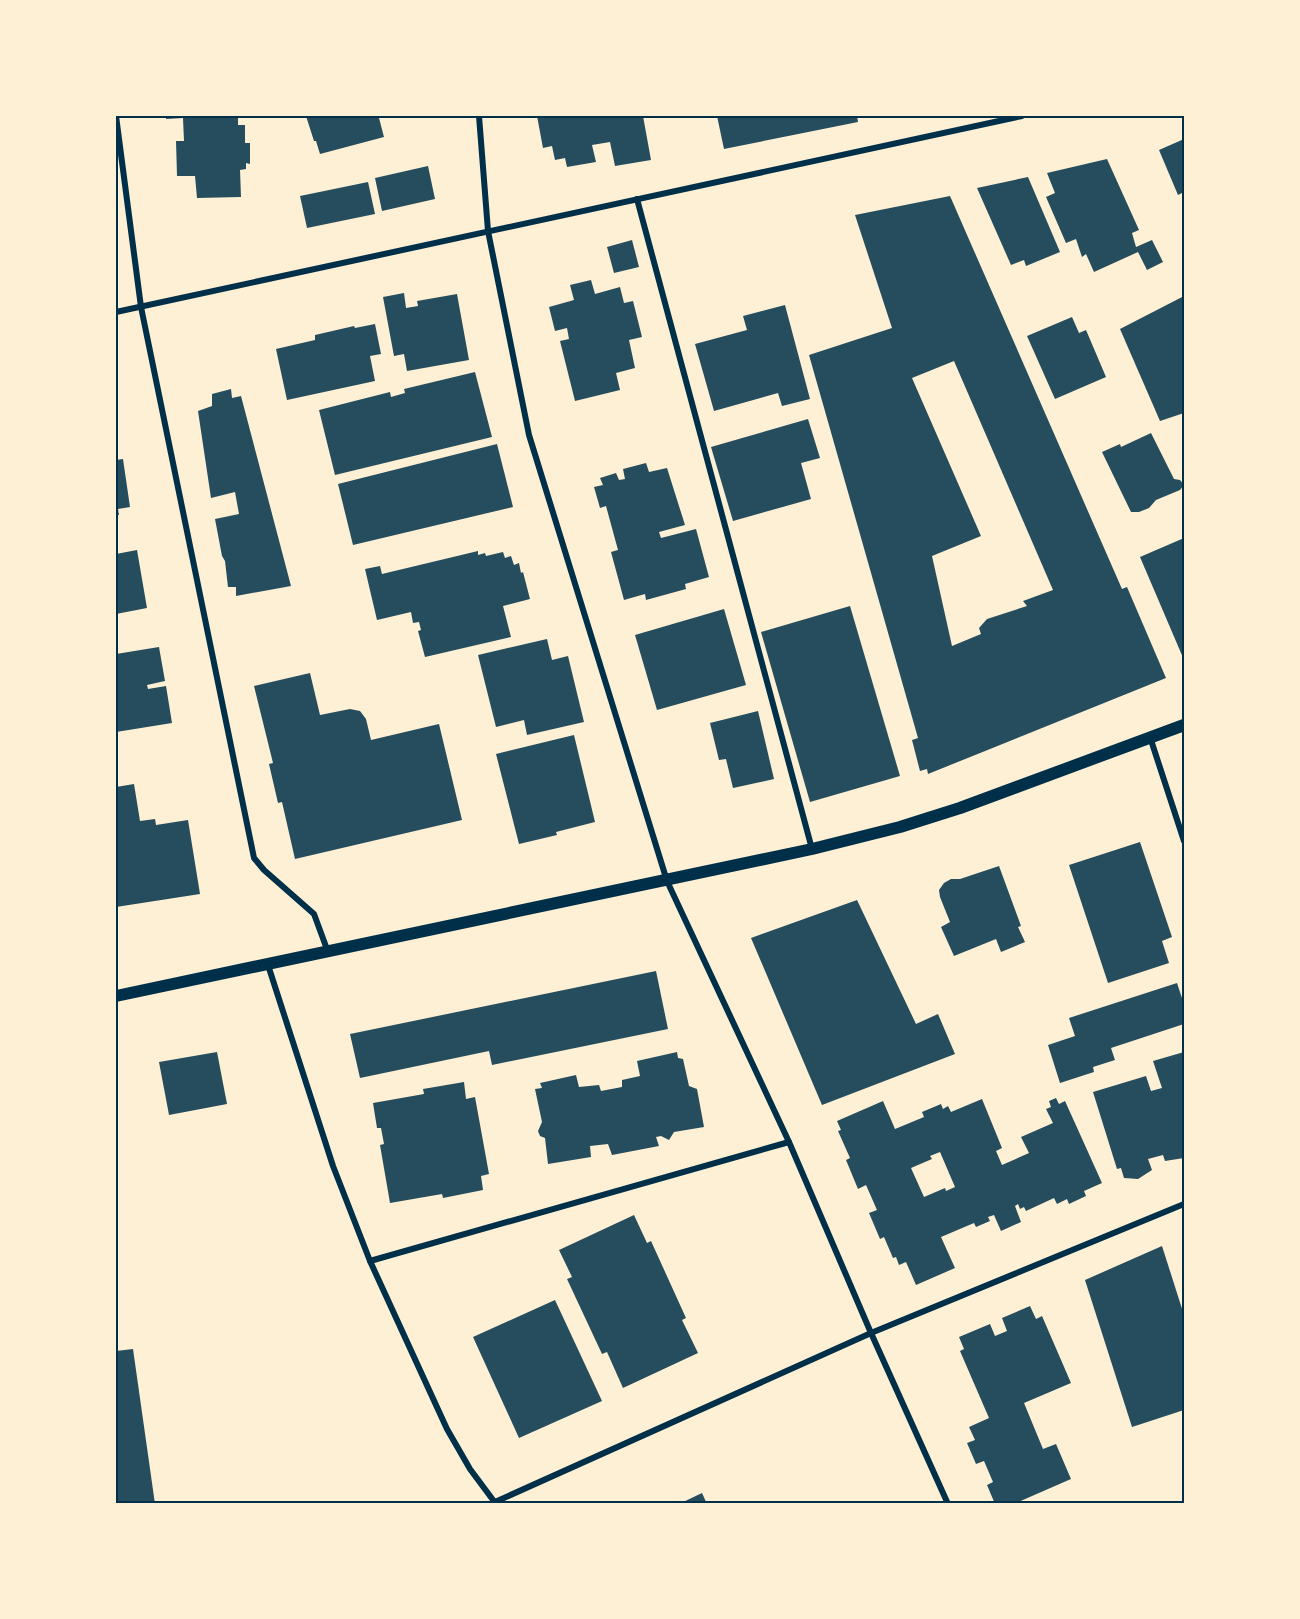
<svg xmlns="http://www.w3.org/2000/svg" width="1300" height="1619" font-family="'Roboto Condensed',sans-serif">
<style>
.building{fill:#264d5e;fill-rule:evenodd}
.lines{fill:none;stroke-linecap:round;stroke-linejoin:round}
.minor{stroke:#003049;stroke-width:6}
.secondary{stroke:#003049;stroke-width:12}
.neatline{fill:none;stroke:#003049;stroke-width:2}
</style>
<rect width="100%" height="100%" fill="#fdf0d5"/>
<g class="building">
<polygon points="166,116 238,116 238,125 245,125 245,143 250,143 250,164 246,163 246,169 240,170 241,197 197,198 195,176 177,176 176,141 184,141 183,118 166,119"/>
<polygon points="306,116 381,116 382,118 379,118 384,137 320,154 316,141 314,141"/>
<polygon points="537,116 643,116 651,160 615,166 610,142 592,145 596,162 567,167 565,158 555,160 552,146 543,148"/>
<polygon points="717,116 857,116 858,122 724,149"/>
<polygon points="1184,139 1184,192 1178,195 1159,150"/>
<polygon points="1107,159 1139,230 1132,233 1136,247 1152,240 1163,262 1147,270 1138,252 1094,272 1086,254 1082,257 1076,239 1066,243 1046,197 1055,193 1047,173"/>
<polygon points="428,166 435,199 382,211 375,178"/>
<polygon points="1028,177 1060,252 1026,266 1024,260 1011,265 977,188"/>
<polygon points="368,182 375,214 307,228 300,196"/>
<path d="M950 196 1122 589 1127 587 1166 678 928 774 927 769 920 771 912 740 918 738 809 355 892 328 855 215ZM954 361 1053 590 1023 601 1027 606 987 619 979 628 981 634 952 646 932 556 981 536 912 378Z"/>
<polygon points="632,240 639,267 614,273 607,247"/>
<polygon points="591,280 595,294 620,287 624,303 633,301 642,337 629,340 635,368 616,373 620,390 575,401 560,341 569,339 567,328 555,331 549,307 574,300 570,285"/>
<polygon points="404,293 406,308 418,306 417,301 457,294 469,360 407,371 404,354 394,356 383,297"/>
<polygon points="1184,296 1184,413 1160,421 1120,329"/>
<polygon points="785,305 810,399 782,406 778,393 714,411 695,344 747,330 743,316"/>
<polygon points="1072,317 1079,333 1086,330 1106,377 1055,399 1027,336"/>
<polygon points="375,324 381,354 370,356 375,381 287,400 276,349 315,340 315,335 354,326 355,328"/>
<polygon points="475,372 492,437 335,475 319,410 390,392 391,397 405,393 404,389"/>
<polygon points="231,389 232,398 241,396 291,586 236,596 236,587 228,587 225,561 222,556 215,519 239,514 235,492 211,498 198,411 212,406 212,394"/>
<polygon points="808,419 820,458 801,463 811,499 733,521 711,447"/>
<polygon points="1151,433 1174,479 1180,480 1184,485 1180,490 1156,500 1149,508 1139,512 1131,512 1102,452 1120,444 1121,447"/>
<polygon points="497,444 513,507 353,545 338,484"/>
<polygon points="123,459 130,507 118,509 119,515 116,515 116,460"/>
<polygon points="646,463 649,472 667,468 685,525 659,532 661,538 696,529 709,577 685,584 686,589 646,600 645,594 624,600 611,552 618,550 606,506 600,508 594,487 603,485 600,478 616,473 619,480 625,479 623,469"/>
<polygon points="1184,538 1184,660 1140,557"/>
<polygon points="137,550 147,608 116,614 116,554"/>
<polygon points="478,551 478,555 485,553 486,556 503,552 505,558 511,556 514,565 519,563 521,573 523,572 530,599 503,606 511,637 425,657 418,631 421,630 419,622 413,623 411,612 377,620 365,569 380,566 382,574"/>
<polygon points="850,606 900,776 810,802 761,632"/>
<polygon points="724,609 746,685 657,710 635,635"/>
<polygon points="547,639 552,660 568,656 584,722 527,735 524,720 496,727 478,655"/>
<polygon points="159,647 165,681 147,685 148,689 166,686 172,723 116,732 116,654"/>
<polygon points="310,673 320,715 350,709 360,711 366,719 371,740 439,724 462,820 295,859 282,802 278,803 269,764 273,763 254,686"/>
<polygon points="758,711 774,779 733,788 726,759 719,760 710,723"/>
<polygon points="574,735 595,822 556,832 557,835 519,844 496,754"/>
<polygon points="134,784 140,821 155,819 156,825 188,820 200,894 116,907 116,787"/>
<polygon points="1140,842 1172,937 1162,941 1169,963 1108,983 1069,865"/>
<polygon points="999,866 1021,926 1018,927 1025,942 1001,952 996,939 954,956 941,927 950,922 940,897 939,890 944,883 951,879 960,879"/>
<polygon points="857,900 916,1024 938,1014 955,1054 822,1105 751,938"/>
<polygon points="656,971 668,1029 492,1065 489,1051 360,1078 350,1034"/>
<polygon points="1177,983 1184,1004 1184,1024 1111,1048 1115,1060 1093,1067 1094,1072 1060,1083 1048,1045 1075,1036 1069,1018"/>
<polygon points="217,1052 227,1104 169,1115 159,1062"/>
<polygon points="677,1052 678,1058 683,1059 689,1086 697,1089 704,1127 674,1132 669,1140 661,1136 656,1137 659,1146 612,1155 608,1144 590,1146 591,1157 548,1164 545,1138 540,1136 538,1131 542,1122 535,1089 542,1088 540,1083 576,1075 579,1087 599,1085 601,1091 622,1087 622,1080 640,1076 637,1061"/>
<polygon points="1184,1052 1184,1158 1165,1161 1163,1155 1148,1159 1152,1170 1138,1179 1124,1178 1121,1168 1117,1169 1093,1092 1146,1076 1151,1091 1162,1088 1153,1061"/>
<polygon points="464,1082 466,1099 475,1097 489,1174 481,1176 483,1190 443,1198 442,1194 390,1203 380,1145 384,1144 381,1128 377,1128 373,1103 424,1094 423,1089"/>
<path d="M1056 1098 1059 1104 1065 1101 1102 1183 1084 1191 1086 1196 1069 1204 1067 1199 1057 1204 1054 1198 1026 1211 1024 1207 1020 1209 1018 1204 1015 1206 1021 1222 1001 1231 994 1215 988 1217 990 1221 976 1227 974 1223 941 1237 955 1268 916 1285 906 1262 899 1265 896 1257 893 1258 884 1237 880 1239 869 1213 877 1210 866 1185 858 1189 846 1160 850 1158 838 1131 841 1130 837 1121 883 1101 895 1129 924 1117 922 1112 941 1104 943 1109 948 1106 951 1112 982 1099 1002 1148 996 1151 1002 1165 1029 1153 1021 1137 1053 1123 1046 1109 1051 1107 1049 1101ZM940 1152 955 1187 946 1191 945 1188 924 1197 911 1168 932 1159 930 1156Z"/>
<polygon points="634,1215 647,1243 651,1241 686,1318 682,1320 698,1353 623,1388 607,1352 602,1354 567,1279 572,1277 559,1250"/>
<polygon points="1162,1246 1184,1315 1184,1410 1132,1427 1085,1280"/>
<polygon points="555,1300 602,1401 519,1438 473,1337"/>
<polygon points="1030,1306 1036,1319 1042,1316 1071,1383 1024,1403 1043,1449 1056,1444 1071,1479 1014,1504 995,1504 987,1485 993,1482 984,1461 976,1464 967,1443 975,1440 969,1427 989,1418 960,1351 964,1349 959,1337 990,1324 995,1336 1007,1331 1002,1318"/>
<polygon points="133,1349 155,1504 116,1504 116,1351"/>
<polygon points="702,1493 707,1504 679,1504"/>
</g>
<g class="lines">
<g class="minor">
<polyline points="116,116 141,307 254,858 264,870 314,914 328,952"/>
<polyline points="479,116 488,231 529,435 667,881 789,1142 871,1333 948,1504"/>
<polyline points="637,199 812,849"/>
<polyline points="116,312 1022,116"/>
<polyline points="1150,737 1184,841"/>
<polyline points="268,965 333,1166 370,1261 447,1429 470,1469 496,1504"/>
<polyline points="370,1261 789,1142"/>
<polyline points="495,1502 871,1333 1184,1204"/>
</g>
<polyline class="secondary" points="116,996 812,849 900,827 960,808 1184,725"/>
</g>
<rect width="1300" height="1619" fill="none" stroke="#fdf0d5" stroke-width="234"/>
<rect x="117" y="117" width="1066" height="1385" class="neatline"/>
</svg>
